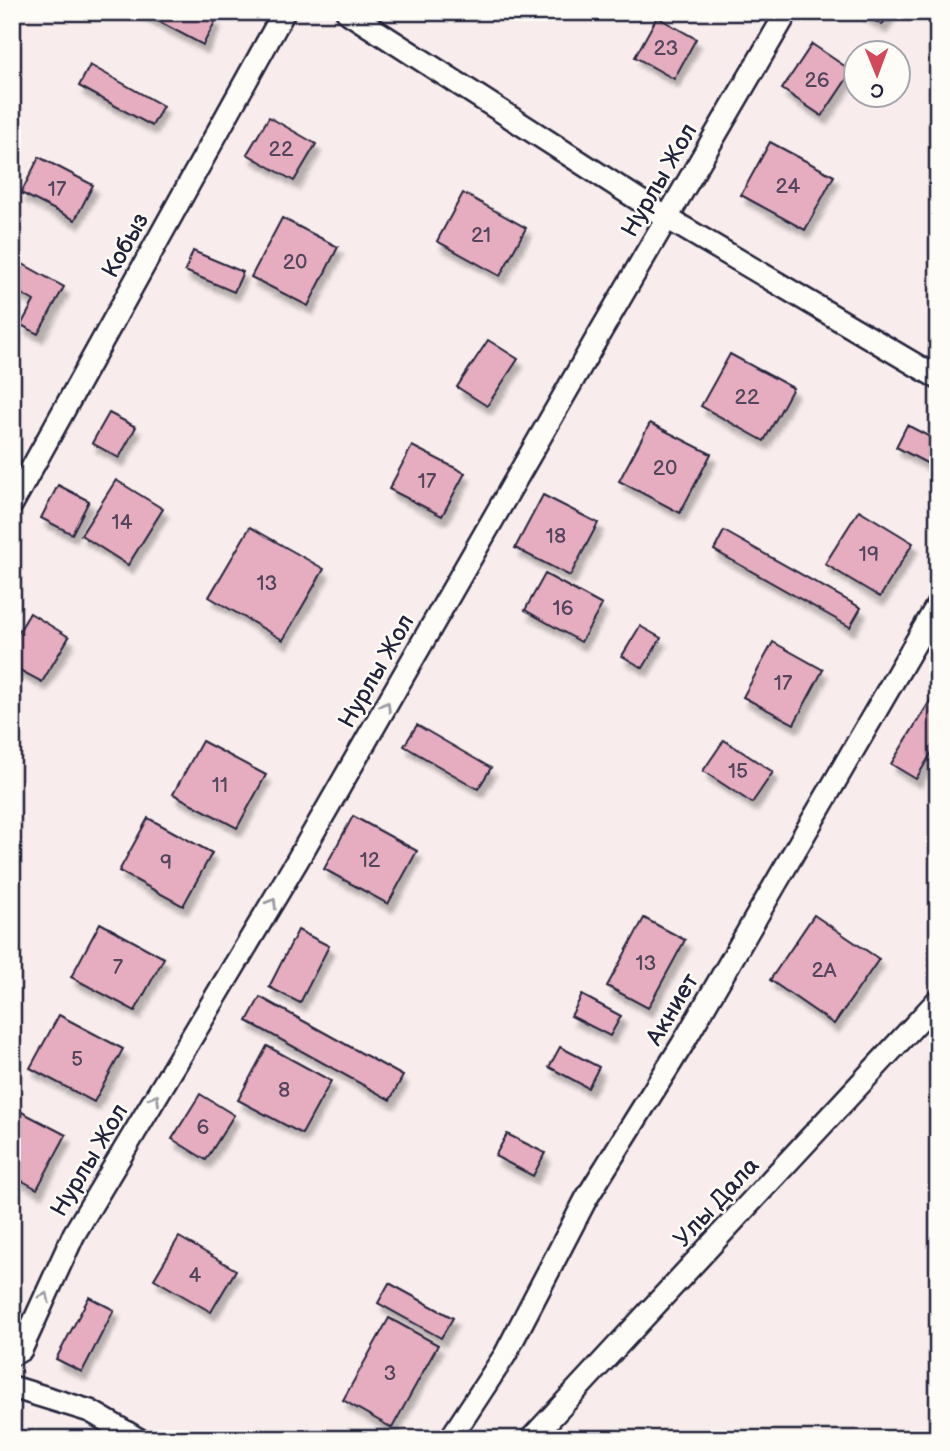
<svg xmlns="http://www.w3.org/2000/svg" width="950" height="1451" font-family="'Balsamiq Sans',sans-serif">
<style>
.building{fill:#e5adbf;stroke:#22223b;stroke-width:2;filter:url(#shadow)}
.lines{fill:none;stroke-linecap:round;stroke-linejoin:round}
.minor-casing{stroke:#22223b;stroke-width:26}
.minor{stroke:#fdfcf7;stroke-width:21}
.oneway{stroke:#9a9aa2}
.labels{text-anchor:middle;stroke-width:5;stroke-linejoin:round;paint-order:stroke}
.number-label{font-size:21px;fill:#53455c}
.street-label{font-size:24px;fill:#22223b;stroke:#fdfcf7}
</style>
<defs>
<filter id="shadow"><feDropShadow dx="4.5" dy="8" stdDeviation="2" flood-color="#0004"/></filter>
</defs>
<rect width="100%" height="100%" fill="#f8ecec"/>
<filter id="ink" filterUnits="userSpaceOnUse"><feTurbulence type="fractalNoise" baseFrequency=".0143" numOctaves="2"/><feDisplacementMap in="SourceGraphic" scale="14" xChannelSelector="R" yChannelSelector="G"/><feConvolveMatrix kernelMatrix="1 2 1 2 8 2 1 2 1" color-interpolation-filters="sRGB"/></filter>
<g filter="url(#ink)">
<g class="building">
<polygon points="141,12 201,12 216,20 203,45"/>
<polygon points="860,12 890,12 882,25"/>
<polygon points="657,17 696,39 674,79 635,57"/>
<polygon points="812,44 852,71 822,116 782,89"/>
<polygon points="90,65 163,106 152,126 79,86"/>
<polygon points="269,117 316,144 294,181 247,154"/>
<polygon points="770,142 834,176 805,230 741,195"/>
<polygon points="39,157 93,185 75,220 21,193"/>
<polygon points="463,193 526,228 500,276 437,241"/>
<polygon points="282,218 338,247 308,306 251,277"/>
<polygon points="193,251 243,272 234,292 185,271"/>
<polygon points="12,258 64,287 38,334 21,325 34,301 12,288"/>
<polygon points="488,340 518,359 487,406 457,387"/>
<polygon points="730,354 793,388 764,441 701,406"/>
<polygon points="109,413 136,427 119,458 92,443"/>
<polygon points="650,423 711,454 680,513 619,481"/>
<polygon points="907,425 938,441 938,469 896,447"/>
<polygon points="412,446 465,473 442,516 389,489"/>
<polygon points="116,480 163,509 128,565 81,535"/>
<polygon points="58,485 89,501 72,534 41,518"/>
<polygon points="543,495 598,523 570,576 515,548"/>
<polygon points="859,510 913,543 880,597 825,564"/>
<polygon points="250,527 324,569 283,640 209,597"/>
<polygon points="724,531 861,608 850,627 714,550"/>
<polygon points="545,574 602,605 581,642 525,610"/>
<polygon points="30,613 69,637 42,682 12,666 12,643"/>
<polygon points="640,626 661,638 643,668 622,656"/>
<polygon points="773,642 823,670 794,724 743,697"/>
<polygon points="938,688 938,742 916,779 891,764"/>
<polygon points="417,725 491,768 478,789 404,746"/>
<polygon points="724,740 773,772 752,803 703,771"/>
<polygon points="202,741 266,775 237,828 173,794"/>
<polygon points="353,816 417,851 388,904 324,869"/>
<polygon points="148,818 212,853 183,906 119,871"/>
<polygon points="814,915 879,959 834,1024 770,980"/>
<polygon points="644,918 685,940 648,1008 607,986"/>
<polygon points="100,923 164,958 135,1011 71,977"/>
<polygon points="298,930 329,946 300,1003 269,987"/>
<polygon points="582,995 621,1016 610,1036 571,1016"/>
<polygon points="260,997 403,1076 390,1100 247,1021"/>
<polygon points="59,1015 123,1049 94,1102 30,1068"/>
<polygon points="267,1046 331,1081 302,1134 238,1100"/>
<polygon points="560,1047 599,1067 588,1088 549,1067"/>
<polygon points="200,1094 234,1115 206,1160 172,1139"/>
<polygon points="12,1107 66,1135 37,1189 12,1175"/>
<polygon points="507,1134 545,1153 533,1176 495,1156"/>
<polygon points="179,1237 236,1270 211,1312 154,1279"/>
<polygon points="389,1283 453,1318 441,1338 378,1303"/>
<polygon points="89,1297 114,1310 82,1372 56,1359"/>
<polygon points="389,1318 438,1345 392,1428 343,1400"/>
</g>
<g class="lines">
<g class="minor-casing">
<g id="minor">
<polyline points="347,12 667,218 938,378"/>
<polyline points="12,504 284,12"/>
<polyline points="12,1355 21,1350 74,1234 297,861 601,331 787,12"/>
<polyline points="12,1387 90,1411 138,1439"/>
<polyline points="450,1439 505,1355 586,1199 682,1045 938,604"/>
<polyline points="531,1439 938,1000"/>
</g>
</g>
<use href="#minor" class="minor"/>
</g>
<defs><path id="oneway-chevron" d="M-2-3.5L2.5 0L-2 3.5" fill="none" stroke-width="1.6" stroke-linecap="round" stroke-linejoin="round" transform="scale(1.75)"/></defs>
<g class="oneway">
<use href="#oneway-chevron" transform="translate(386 706) rotate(-60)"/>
<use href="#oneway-chevron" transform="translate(272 903) rotate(-59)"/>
<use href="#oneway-chevron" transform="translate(155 1099) rotate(-59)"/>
<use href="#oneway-chevron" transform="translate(45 1297) rotate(-65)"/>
</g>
</g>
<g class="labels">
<g class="number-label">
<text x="666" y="55">23</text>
<text x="817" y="87">26</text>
<text x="281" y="156">22</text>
<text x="788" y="193">24</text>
<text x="57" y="196">17</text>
<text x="481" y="242">21</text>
<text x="295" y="269">20</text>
<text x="747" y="404">22</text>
<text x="665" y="475">20</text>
<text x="427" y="488">17</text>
<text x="122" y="529">14</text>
<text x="556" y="543">18</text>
<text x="869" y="561">19</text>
<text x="267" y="590">13</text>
<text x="563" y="615">16</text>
<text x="783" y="690">17</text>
<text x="738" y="778">15</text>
<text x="220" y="792">11</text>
<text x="370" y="867">12</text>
<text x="166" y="869">9</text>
<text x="646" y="970">13</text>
<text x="118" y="974">7</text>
<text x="824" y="977">2А</text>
<text x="77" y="1066">5</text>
<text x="284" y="1097">8</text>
<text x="203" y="1134">6</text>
<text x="195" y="1282">4</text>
<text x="390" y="1380">3</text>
</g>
<g class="street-label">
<text transform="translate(659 180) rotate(-60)" y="8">Нурлы Жол</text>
<text transform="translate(125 245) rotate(-61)" y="8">Кобыз</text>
<text transform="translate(376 671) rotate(-60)" y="8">Нурлы Жол</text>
<text transform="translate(672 1009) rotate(-59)" y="8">Акниет</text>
<text transform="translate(89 1160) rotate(-59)" y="8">Нурлы Жол</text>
<text transform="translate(716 1202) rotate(-47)" y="8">Улы Дала</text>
</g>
</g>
<rect width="950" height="1451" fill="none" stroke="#fdfcf7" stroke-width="42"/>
<rect x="21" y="21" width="908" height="1409" fill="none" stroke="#22223b" stroke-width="2.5" filter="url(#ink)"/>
<g transform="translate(877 74) rotate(179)"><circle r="33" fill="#fdfcf7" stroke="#a5a5ac" stroke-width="2"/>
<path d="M0-5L12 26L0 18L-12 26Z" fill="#d1495b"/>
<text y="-10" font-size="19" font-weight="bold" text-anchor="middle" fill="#22223b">С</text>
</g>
</svg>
